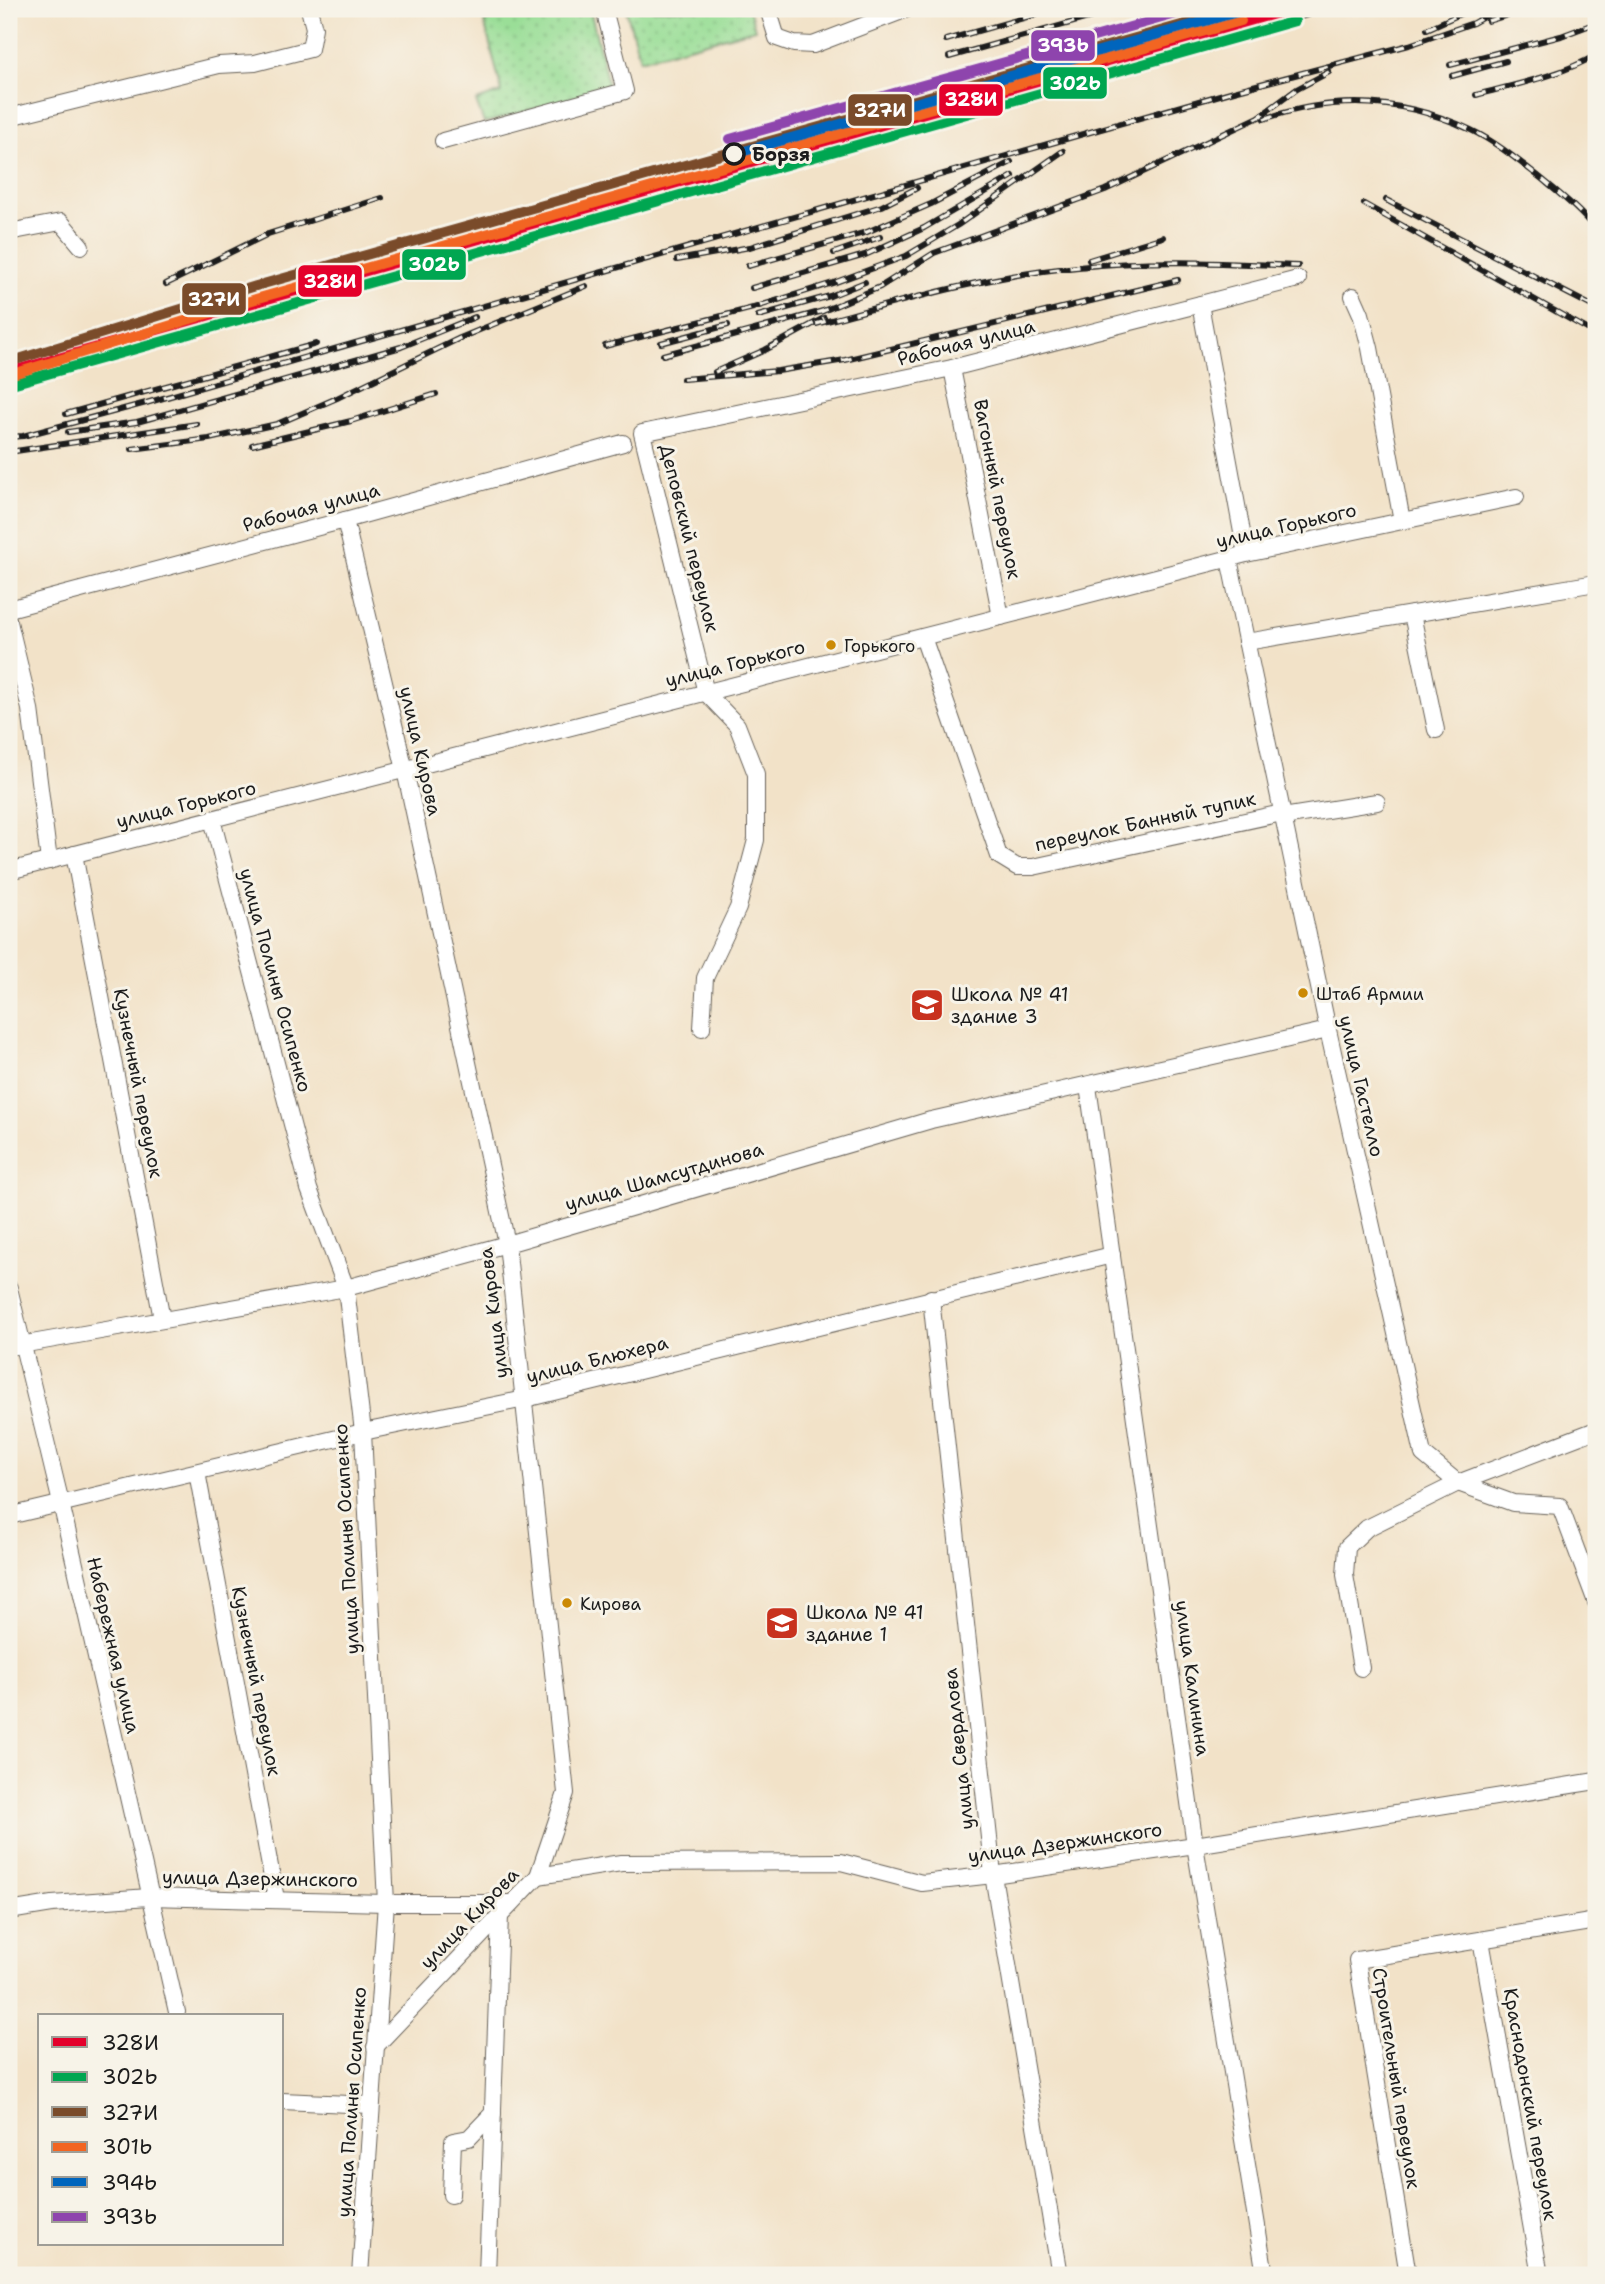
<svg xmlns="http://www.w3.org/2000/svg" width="1605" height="2284" font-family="'Shantell Sans',sans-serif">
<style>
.park{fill:url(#park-dots);stroke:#5b7d5a;stroke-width:2}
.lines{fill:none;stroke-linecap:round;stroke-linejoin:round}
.minor-casing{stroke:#676158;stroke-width:18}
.minor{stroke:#fff;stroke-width:16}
.rail-casing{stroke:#1c1c1c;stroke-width:6}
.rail{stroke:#f7f3e8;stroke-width:3.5;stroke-dasharray:10;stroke-linecap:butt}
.rail-1-casing{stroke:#f7f3e8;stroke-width:16}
.rail-2-casing{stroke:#f7f3e8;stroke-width:16}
.rail-3-casing{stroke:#f7f3e8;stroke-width:16}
.rail-4-casing{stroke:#f7f3e8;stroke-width:16}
.rail-5-casing{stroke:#f7f3e8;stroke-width:16}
.rail-6-casing{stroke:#f7f3e8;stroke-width:16}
.rail-1{stroke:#e4002b;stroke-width:10}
.rail-2{stroke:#00a651;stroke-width:10}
.rail-3{stroke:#7a4b2a;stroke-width:10}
.rail-4{stroke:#f26522;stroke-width:10}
.rail-5{stroke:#0065bd;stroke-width:10}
.rail-6{stroke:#8e44ad;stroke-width:10}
.stop-dot{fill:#f7f3e8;stroke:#1c1c1c;stroke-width:3.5}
.bus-dot{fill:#cb8a06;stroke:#f7f3e8;stroke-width:2.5}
.labels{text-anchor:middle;stroke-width:6;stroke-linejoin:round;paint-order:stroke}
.bus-label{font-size:17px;fill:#1c1c1c;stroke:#f7f3e8;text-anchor:start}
.stop-label{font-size:19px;font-weight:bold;fill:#1c1c1c;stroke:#f7f3e8;text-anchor:start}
.street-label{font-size:19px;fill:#1c1c1c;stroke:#f7f3e8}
.poi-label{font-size:19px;fill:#1c1c1c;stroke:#f7f3e8;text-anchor:start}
.line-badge{stroke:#f7f3e8;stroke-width:2.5}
.badge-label{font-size:19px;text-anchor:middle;font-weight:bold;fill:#fff}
</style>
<defs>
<pattern id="park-dots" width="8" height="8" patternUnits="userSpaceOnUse" patternTransform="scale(1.75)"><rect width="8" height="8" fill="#9ade97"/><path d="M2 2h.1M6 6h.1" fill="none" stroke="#84be82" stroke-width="1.8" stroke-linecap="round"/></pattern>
</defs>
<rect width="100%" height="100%" fill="#f7f3e8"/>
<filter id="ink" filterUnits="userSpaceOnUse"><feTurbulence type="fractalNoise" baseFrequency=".0143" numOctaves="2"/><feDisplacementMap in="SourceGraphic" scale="14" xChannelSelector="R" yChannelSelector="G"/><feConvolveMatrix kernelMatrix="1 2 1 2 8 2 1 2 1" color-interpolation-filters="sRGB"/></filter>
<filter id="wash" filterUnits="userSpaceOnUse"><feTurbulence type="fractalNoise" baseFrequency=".00686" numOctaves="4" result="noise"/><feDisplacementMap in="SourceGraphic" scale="28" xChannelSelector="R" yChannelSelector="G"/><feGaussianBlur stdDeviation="1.57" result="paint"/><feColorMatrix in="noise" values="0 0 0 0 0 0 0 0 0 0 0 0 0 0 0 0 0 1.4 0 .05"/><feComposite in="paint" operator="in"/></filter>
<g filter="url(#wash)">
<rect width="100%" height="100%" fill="#f2e2c8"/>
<g class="park">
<polygon points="531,9 590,9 609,88 484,123 476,101 502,92 484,21"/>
<polygon points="626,9 749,9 755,29 640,60"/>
</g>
</g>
<g filter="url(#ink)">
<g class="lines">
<g class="minor-casing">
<g id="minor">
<polyline points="768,9 777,38 794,44 813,45 907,9"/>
<polyline points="9,117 219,65 255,63 310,49 314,28 309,9"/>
<polyline points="443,141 625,91 604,9"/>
<polyline points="9,232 61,222 81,246"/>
<polyline points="1353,296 1361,314 1370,348 1402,521"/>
<polyline points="1200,304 1246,554"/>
<polyline points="952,368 1001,617"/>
<polyline points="345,520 405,770 507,1244 566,1793 538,1876 375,2047"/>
<polyline points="1229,559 1328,1030 1423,1454 1458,1483 1513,1503 1560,1506 1596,1602"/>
<polyline points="9,609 345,520 623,443"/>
<polyline points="1412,614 1436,730"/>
<polyline points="9,622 30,709 49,861"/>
<polyline points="923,637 999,856 1017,867 1033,867 1282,813"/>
<polyline points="1246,642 1596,583"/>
<polyline points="1283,817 1377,802"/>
<polyline points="212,819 309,1189 346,1288 363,1432 386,1903 360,2275"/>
<polyline points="74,854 162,1319"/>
<polyline points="9,871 1246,554 1516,497"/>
<polyline points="702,1028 705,978 738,908 756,840 756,774 737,725 706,693 642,433 952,368 1298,279"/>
<polyline points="1088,1086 1195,1845 1265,2275"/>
<polyline points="9,1288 61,1503 177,2012"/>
<polyline points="931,1298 993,1875 1060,2275"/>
<polyline points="9,1347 346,1288 507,1244 931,1120 1328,1030"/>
<polyline points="197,1472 276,1899"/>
<polyline points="9,1516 363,1432 525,1399 1112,1255"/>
<polyline points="1361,1668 1345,1575 1347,1547 1367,1528 1458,1483 1596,1430"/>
<polyline points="538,1876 621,1863 841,1862 922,1883 993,1875 1195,1845 1596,1781"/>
<polyline points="9,1911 52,1904 149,1897 386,1903 512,1903"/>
<polyline points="1481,1940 1540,2275"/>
<polyline points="282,2101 371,2105"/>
<polyline points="451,2195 453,2141 469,2138 493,2113"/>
<polyline points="487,2275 500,1915"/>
<polyline points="1408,2275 1357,1960 1596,1921"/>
</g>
</g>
<use href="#minor" class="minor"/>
<g class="rail-casing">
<g id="rail">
<polyline points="1488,21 1528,9"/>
<polyline points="1427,29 1471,9"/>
<polyline points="946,40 1055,9"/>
<polyline points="949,57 1120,9"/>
<polyline points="1450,65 1561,36 1596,23"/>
<polyline points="1452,76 1506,61"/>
<path d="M1476 95C1517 84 1560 76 1596 55"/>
<path d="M1264 119C1334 95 1404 98 1471 130 1496 142 1520 162 1542 179 1561 195 1580 210 1596 230"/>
<polyline points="1386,200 1596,308"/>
<polyline points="1364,204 1596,334"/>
<polyline points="834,253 880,237"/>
<polyline points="677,260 750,247 882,206 917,188"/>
<polyline points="1089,260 1163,237"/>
<polyline points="748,266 867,232 931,204 1011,162"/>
<polyline points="166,284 268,234 382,198"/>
<polyline points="752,288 865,255 924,228 1013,176"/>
<polyline points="758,316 830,296 865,282"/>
<path d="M816 324C902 301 989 275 1078 267 1151 259 1224 263 1298 266"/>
<polyline points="661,343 728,325"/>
<polyline points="605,346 753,308 836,282 906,256 958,225 1063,151"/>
<polyline points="663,355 823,311 880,287 934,253 1105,190 1259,117 1297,89 1329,72"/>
<polyline points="715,372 765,350 824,318"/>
<polyline points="683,379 778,371 845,360 1178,280"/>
<polyline points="9,384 1328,9"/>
<polyline points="66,414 316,344"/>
<polyline points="68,432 137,422 401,347 475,317"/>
<polyline points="9,437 23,436 146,403 1041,146 1234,91 1409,45 1473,23 1498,9"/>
<polyline points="252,445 351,421 436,394"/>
<polyline points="132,449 209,439 277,424 337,398 460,338 586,286"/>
<polyline points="9,452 197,424"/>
</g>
</g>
<use href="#rail" class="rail"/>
<g class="rail-1-casing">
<polyline id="rail-1" points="9,372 1292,9"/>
</g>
<g class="rail-2-casing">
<polyline id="rail-2" points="12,384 1295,21"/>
</g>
<g class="rail-3-casing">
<polyline id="rail-3" points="9,362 256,286 1238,9"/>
</g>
<g class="rail-4-casing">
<polyline id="rail-4" points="13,374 259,298 1241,21"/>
</g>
<g class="rail-5-casing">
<polyline id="rail-5" points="734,154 1248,9"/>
</g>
<g class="rail-6-casing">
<polyline id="rail-6" points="730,139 1194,9"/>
</g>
<use href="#rail-1" class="rail-1"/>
<use href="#rail-2" class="rail-2"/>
<use href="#rail-3" class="rail-3"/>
<use href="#rail-4" class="rail-4"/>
<use href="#rail-5" class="rail-5"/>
<use href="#rail-6" class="rail-6"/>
</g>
</g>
<defs>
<g id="school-square" transform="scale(1.75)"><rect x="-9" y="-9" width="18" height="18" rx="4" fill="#c8321e" stroke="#f7f3e8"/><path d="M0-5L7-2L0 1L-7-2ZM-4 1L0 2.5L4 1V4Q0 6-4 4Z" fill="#fff"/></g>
</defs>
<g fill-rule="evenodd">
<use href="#school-square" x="927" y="1005"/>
<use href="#school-square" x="782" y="1623"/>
</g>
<circle class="stop-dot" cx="734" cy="154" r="10"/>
<g class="bus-dot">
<circle cx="831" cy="645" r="6"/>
<circle cx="1303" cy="993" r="6"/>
<circle cx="567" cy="1603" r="6"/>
</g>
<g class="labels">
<g class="bus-label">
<text x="844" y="652">Горького</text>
<text x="1316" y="1000">Штаб Армии</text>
<text x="580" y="1610">Кирова</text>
</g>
<g class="stop-label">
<text x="752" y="161">Борзя</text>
</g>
<g class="street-label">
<text transform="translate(966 342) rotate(-14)" y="7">Рабочая улица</text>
<text transform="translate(998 489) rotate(79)" y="7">Вагонный переулок</text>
<text transform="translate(311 507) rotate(-15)" y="7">Рабочая улица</text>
<text transform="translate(1286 525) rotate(-13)" y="7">улица Горького</text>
<text transform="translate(690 538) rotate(76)" y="7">Деповский переулок</text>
<text transform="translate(735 663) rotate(-14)" y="7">улица Горького</text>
<text transform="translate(421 751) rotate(77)" y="7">улица Кирова</text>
<text transform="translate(186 804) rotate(-14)" y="7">улица Горького</text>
<text transform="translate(1145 821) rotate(-12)" y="7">переулок Банный тупик</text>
<text transform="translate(276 980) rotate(75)" y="7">улица Полины Осипенко</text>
<text transform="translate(139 1083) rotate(79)" y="7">Кузнечный переулок</text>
<text transform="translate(1362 1086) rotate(77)" y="7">улица Гастелло</text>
<text transform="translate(664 1176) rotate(-16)" y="7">улица Шамсутдинова</text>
<text transform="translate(493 1313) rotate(-97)" y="7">улица Кирова</text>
<text transform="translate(597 1359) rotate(-14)" y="7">улица Блюхера</text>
<text transform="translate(346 1539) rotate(-93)" y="7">улица Полины Осипенко</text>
<text transform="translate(114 1645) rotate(77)" y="7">Набережная улица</text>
<text transform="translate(1193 1678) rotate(82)" y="7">улица Калинина</text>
<text transform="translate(257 1681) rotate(79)" y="7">Кузнечный переулок</text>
<text transform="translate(958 1749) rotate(-96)" y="7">улица Свердлова</text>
<text transform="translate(1065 1842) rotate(-8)" y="7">улица Дзержинского</text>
<text transform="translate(260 1878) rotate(1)" y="7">улица Дзержинского</text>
<text transform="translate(469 1918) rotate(-46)" y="7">улица Кирова</text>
<text transform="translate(1397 2078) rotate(81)" y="7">Строительный переулок</text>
<text transform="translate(351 2102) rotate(-86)" y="7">улица Полины Осипенко</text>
<text transform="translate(1531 2104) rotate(80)" y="7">Краснодонский переулок</text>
</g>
<g class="poi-label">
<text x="951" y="1001">Школа № 41<tspan x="951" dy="22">здание 3</tspan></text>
<text x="806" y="1619">Школа № 41<tspan x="806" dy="22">здание 1</tspan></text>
</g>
</g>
<g class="line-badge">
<rect x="1030" y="29" width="66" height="33" rx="7" fill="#8e44ad"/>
<rect x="1042" y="66" width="66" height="34" rx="7" fill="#00a651"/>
<rect x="938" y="83" width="66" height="34" rx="7" fill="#e4002b"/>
<rect x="847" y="93" width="66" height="34" rx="7" fill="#7a4b2a"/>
<rect x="401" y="248" width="66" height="33" rx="7" fill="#00a651"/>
<rect x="297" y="264" width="66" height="34" rx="7" fill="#e4002b"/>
<rect x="181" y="282" width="66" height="34" rx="7" fill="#7a4b2a"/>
</g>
<g class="badge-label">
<text x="1063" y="52">393Ь</text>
<text x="1075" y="90">302Ь</text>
<text x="971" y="106">328И</text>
<text x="880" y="117">327И</text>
<text x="434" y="271">302Ь</text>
<text x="330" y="288">328И</text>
<text x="214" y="306">327И</text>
</g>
<rect width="1605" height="2284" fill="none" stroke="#f7f3e8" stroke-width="35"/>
<rect x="38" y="2014" width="245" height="231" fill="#f7f3e8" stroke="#9f9d96" stroke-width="2"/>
<rect x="52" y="2037" width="35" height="10" fill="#e4002b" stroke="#9f9d96" stroke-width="2"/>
<text x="102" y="2050" font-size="21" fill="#1c1c1c">328И</text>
<rect x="52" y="2072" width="35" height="10" fill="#00a651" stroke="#9f9d96" stroke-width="2"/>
<text x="102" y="2084" font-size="21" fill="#1c1c1c">302Ь</text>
<rect x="52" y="2107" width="35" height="10" fill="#7a4b2a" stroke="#9f9d96" stroke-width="2"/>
<text x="102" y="2120" font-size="21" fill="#1c1c1c">327И</text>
<rect x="52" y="2142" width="35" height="10" fill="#f26522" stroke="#9f9d96" stroke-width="2"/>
<text x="102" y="2154" font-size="21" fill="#1c1c1c">301Ь</text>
<rect x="52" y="2177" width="35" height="10" fill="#0065bd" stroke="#9f9d96" stroke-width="2"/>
<text x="102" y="2190" font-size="21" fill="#1c1c1c">394Ь</text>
<rect x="52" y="2212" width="35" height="10" fill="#8e44ad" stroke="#9f9d96" stroke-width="2"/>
<text x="102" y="2224" font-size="21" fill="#1c1c1c">393Ь</text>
</svg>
